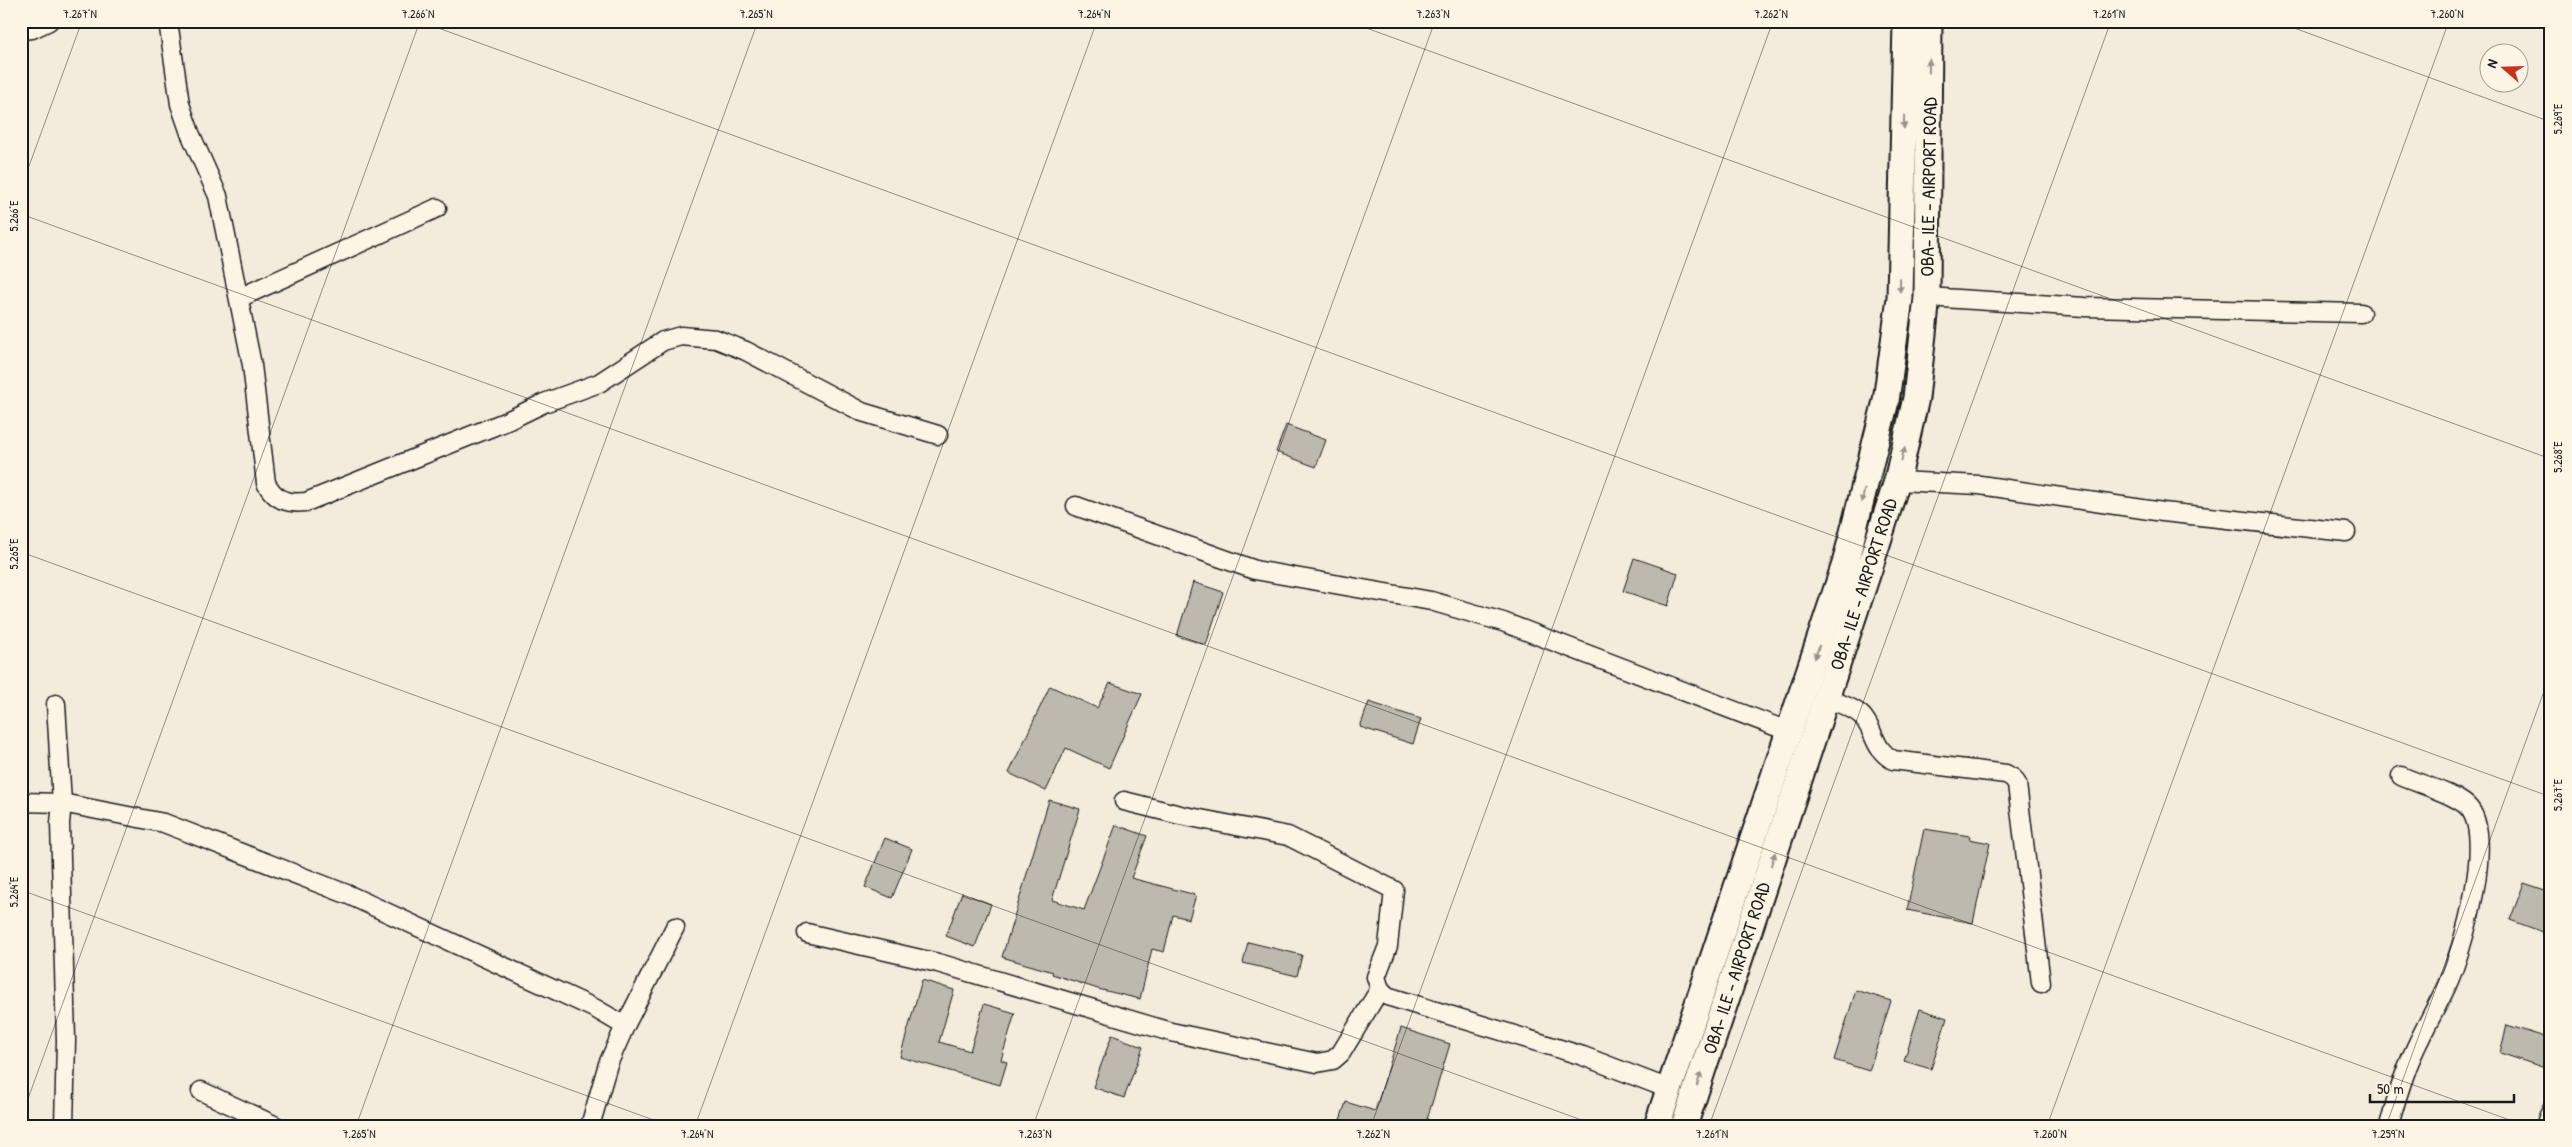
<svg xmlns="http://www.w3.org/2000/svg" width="2572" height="1147" font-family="'Patrick Hand',sans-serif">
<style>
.building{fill:#beb9ae;stroke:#1c1c1c}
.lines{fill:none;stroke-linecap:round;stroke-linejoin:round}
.minor-casing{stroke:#1c1c1c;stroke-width:21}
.secondary-casing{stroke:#1c1c1c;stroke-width:29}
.minor{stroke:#fcf5e5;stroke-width:18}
.secondary{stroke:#fcf5e5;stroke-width:25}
.oneway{fill:#97938b}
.ticks{fill:none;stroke:#1c1c1c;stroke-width:1;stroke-opacity:0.45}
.labels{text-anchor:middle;stroke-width:5;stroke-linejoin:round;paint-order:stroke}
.street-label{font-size:19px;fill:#1c1c1c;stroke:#fcf5e5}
.neatline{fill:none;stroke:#1c1c1c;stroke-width:2}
.ticks-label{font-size:12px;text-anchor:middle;fill:#1c1c1c}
</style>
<rect width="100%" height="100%" fill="#f3ecdd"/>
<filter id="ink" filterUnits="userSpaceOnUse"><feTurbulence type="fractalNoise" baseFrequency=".02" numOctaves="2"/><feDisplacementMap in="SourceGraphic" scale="10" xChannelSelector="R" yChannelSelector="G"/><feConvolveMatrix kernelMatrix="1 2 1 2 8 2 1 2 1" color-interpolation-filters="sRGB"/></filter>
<g filter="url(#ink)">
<g class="building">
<polygon points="1286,425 1326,440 1316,467 1276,452"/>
<polygon points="1634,558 1678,573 1668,606 1623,591"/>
<polygon points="1193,582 1223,592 1206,645 1177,636"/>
<polygon points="1110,683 1142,694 1109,768 1066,748 1046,791 1009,773 1050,686 1097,708"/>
<polygon points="1369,702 1421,719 1413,744 1360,727"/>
<polygon points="1049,800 1080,809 1052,900 1084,910 1116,825 1147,836 1131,878 1196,895 1189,919 1173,915 1164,952 1152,949 1140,999 1098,989 1052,974 1053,972 1002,957"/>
<polygon points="1924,829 1970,836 1969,839 1990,843 1973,923 1907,910"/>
<polygon points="885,838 912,849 892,898 865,887"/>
<polygon points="2524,883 2551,892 2551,935 2510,920"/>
<polygon points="962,893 991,904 975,947 946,936"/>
<polygon points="1248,942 1302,955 1297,976 1243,963"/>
<polygon points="922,980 954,990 939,1042 970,1051 984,1004 1015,1013 1001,1060 1007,1062 1000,1085 900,1057"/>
<polygon points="1856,990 1891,1001 1869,1071 1834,1060"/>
<polygon points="1920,1009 1947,1018 1931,1069 1904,1061"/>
<polygon points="2507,1025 2551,1039 2551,1070 2500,1053"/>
<polygon points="1401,1028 1450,1044 1425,1126 1338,1126 1346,1102 1375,1111"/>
<polygon points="1112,1035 1143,1047 1124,1098 1093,1087"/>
</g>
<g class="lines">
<g class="minor-casing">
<g id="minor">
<path d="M168 21 180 104 190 133 218 196 252 365 266 483C275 500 287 504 306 502L507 421 544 403 599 383 663 341 681 336 716 339 746 351 862 412 938 435"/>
<polyline points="21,30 32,29 49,21"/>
<polyline points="1927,297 2085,307 2361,313"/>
<polyline points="239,298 437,208"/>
<polyline points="1897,481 1980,485 2163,512 2346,532"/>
<polyline points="1076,506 1255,570 1431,601 1503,622 1790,732"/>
<path d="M1826 698C1837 703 1853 707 1862 716 1876 732 1873 749 1893 760L2006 774 2013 778 2017 784 2041 983"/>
<polyline points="56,704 62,803 60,823 66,1040 64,1126"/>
<polyline points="1124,801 1180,815 1288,836 1394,890 1388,946 1376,977 1380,989 1387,996 1583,1056 1669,1089"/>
<polyline points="21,802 62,803 164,823 349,895 596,1009 625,1026 608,1064 590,1126"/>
<polyline points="807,933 938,963 1171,1032 1317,1063 1333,1060 1341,1053 1380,989"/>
<polyline points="625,1026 675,927"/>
<polyline points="201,1091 276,1126"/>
<path d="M2389 1126C2394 1106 2400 1087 2407 1068 2418 1039 2434 1013 2447 985 2462 952 2497 834 2467 806 2453 793 2419 784 2401 776"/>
<polyline points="2545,1126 2551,1110"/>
</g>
</g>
<g class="secondary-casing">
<g id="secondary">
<polyline points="1657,1126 1845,564 1886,401 1900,298 1906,21"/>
<polyline points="1684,1126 1870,566 1897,481 1916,398 1927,297 1929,21"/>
</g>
</g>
<use href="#minor" class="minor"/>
<use href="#secondary" class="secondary"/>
</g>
<defs><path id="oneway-solid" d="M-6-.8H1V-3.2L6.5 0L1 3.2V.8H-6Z" transform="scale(1.25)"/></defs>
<g class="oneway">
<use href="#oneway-solid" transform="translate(1929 66) rotate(-89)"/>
<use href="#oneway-solid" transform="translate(1904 122) rotate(91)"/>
<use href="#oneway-solid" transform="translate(1900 285) rotate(91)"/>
<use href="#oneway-solid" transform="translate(1903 454) rotate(-77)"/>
<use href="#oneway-solid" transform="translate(1863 496) rotate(104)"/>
<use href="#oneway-solid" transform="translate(1817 652) rotate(108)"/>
<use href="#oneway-solid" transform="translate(1773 859) rotate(-72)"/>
<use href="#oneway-solid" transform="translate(1699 1079) rotate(-72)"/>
</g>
</g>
<path class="ticks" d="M419 21 2551 797M1347 21 2551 459M2275 21 2551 122M21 188 82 21M21 214 2526 1126M21 552 1598 1126M21 890 670 1126M21 1118 420 21M356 1126 758 21M695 1126 1097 21M1033 1126 1435 21M1371 1126 1773 21M1709 1126 2111 21M2047 1126 2449 21M2386 1126 2551 672"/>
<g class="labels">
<g class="street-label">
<text transform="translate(1928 187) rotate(-89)" y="7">OBA- ILE - AIRPORT ROAD</text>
<text transform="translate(1863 584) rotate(-72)" y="7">OBA- ILE - AIRPORT ROAD</text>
<text transform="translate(1736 968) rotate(-72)" y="7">OBA- ILE - AIRPORT ROAD</text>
</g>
</g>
<rect width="2572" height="1147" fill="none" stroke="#fcf5e5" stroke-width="55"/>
<g transform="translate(2504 68) rotate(290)"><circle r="24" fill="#fcf5e5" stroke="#a29e95"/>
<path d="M0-4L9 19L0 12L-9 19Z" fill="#c8321e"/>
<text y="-8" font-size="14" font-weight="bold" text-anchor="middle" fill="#1c1c1c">N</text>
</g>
<path d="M2370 1094v8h144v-8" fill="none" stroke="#1c1c1c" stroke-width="2.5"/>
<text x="2377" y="1094" font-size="15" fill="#1c1c1c" stroke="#fcf5e5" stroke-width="4" paint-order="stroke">50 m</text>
<rect x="28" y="28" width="2516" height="1092" class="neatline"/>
<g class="ticks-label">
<text x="80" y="18">7.267°N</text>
<text x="418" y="18">7.266°N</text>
<text x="756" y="18">7.265°N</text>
<text x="1094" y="18">7.264°N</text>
<text x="1433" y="18">7.263°N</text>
<text x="1771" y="18">7.262°N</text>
<text x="2109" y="18">7.261°N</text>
<text x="2447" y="18">7.260°N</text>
<text transform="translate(2558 119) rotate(-90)" y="4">5.269°E</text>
<text transform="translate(14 216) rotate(-90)" y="4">5.266°E</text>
<text transform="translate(2558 457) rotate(-90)" y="4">5.268°E</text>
<text transform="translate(14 554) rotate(-90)" y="4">5.265°E</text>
<text transform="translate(2558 795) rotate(-90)" y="4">5.267°E</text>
<text transform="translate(14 892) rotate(-90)" y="4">5.264°E</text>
<text x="359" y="1138">7.265°N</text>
<text x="697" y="1138">7.264°N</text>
<text x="1035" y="1138">7.263°N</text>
<text x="1373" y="1138">7.262°N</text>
<text x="1712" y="1138">7.261°N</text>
<text x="2050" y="1138">7.260°N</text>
<text x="2388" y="1138">7.259°N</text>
</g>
</svg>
